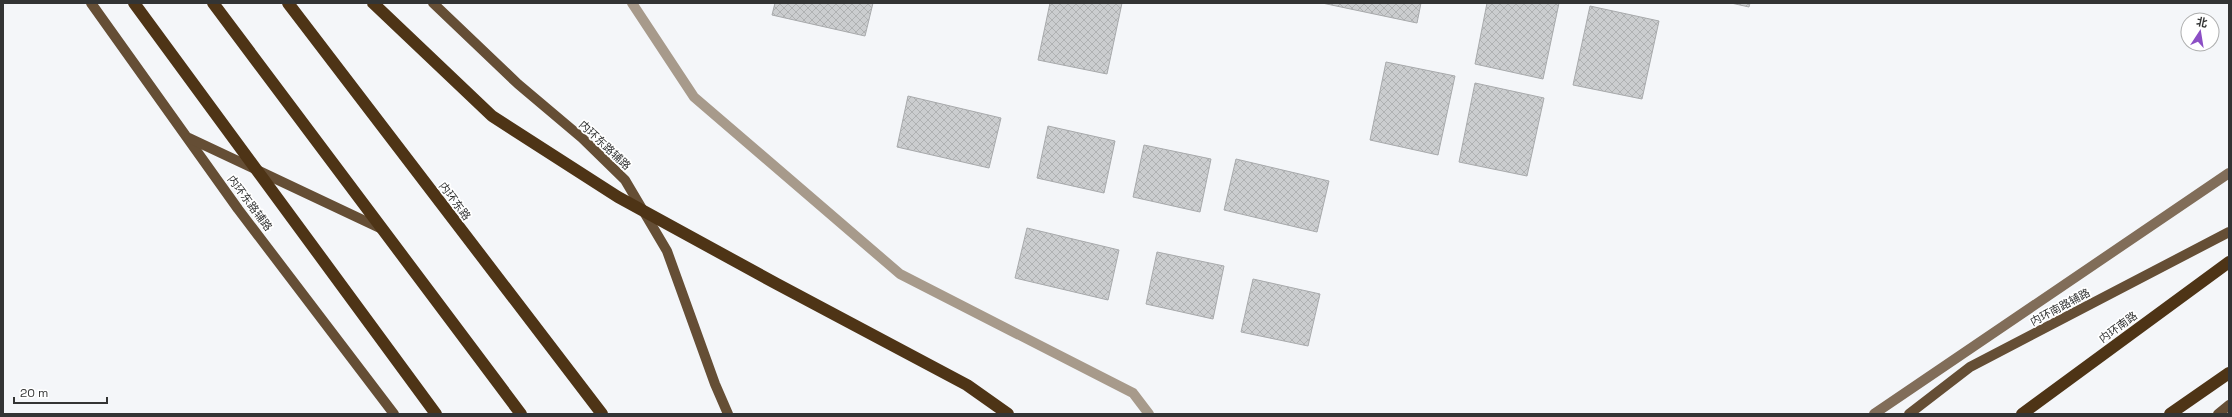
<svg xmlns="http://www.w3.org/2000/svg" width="2232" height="417" font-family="'Space Grotesk','Noto Sans SC',sans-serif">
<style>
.building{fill:url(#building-cross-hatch);stroke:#a8aaac}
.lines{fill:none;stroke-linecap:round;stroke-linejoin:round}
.street{stroke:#a79a8b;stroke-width:10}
.secondary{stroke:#816d59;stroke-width:10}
.primary{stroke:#654e35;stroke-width:10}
.highway{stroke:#4e3416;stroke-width:12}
.highway-bridge{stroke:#4e3416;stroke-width:12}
.labels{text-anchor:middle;stroke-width:3.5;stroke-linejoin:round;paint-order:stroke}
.street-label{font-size:11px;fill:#333434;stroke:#fff}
</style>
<defs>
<pattern id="building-cross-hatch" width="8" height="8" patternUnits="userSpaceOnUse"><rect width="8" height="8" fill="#cbcdcf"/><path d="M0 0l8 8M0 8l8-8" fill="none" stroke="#afb1b2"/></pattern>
</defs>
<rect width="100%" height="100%" fill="#f4f6f9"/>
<g class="building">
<polygon points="775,3 873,3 865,36 772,15"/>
<polygon points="1050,3 1122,3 1107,74 1038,60"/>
<polygon points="1322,3 1421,3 1417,23"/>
<polygon points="1487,3 1559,3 1543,79 1475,64"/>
<polygon points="1731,3 1750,3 1749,7"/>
<polygon points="1590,6 1659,21 1642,99 1573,85"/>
<polygon points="1386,62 1455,76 1438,155 1370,140"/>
<polygon points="1475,83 1544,98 1527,176 1459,162"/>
<polygon points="908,96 1001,118 989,168 897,147"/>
<polygon points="1048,126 1115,141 1104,193 1037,178"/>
<polygon points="1144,145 1211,159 1200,212 1133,197"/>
<polygon points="1236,159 1329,181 1317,232 1224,210"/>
<polygon points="1027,228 1119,250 1108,300 1015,278"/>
<polygon points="1157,252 1224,266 1213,319 1146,304"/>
<polygon points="1253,279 1320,294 1308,346 1241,332"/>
</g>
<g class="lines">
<polyline class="street" points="632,3 694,97 900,274 1133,393 1149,414"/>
<polyline class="secondary" points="1874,414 2229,173"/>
<g class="primary">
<polyline points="91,3 238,209 394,414"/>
<polyline points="433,3 518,84 582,138 625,180 667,251 715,384 728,414"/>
<polyline points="189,138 382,229"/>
<polyline points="1909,414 1970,367 2229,232"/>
<polyline points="2218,414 2229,405"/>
</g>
<g class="highway">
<polyline points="213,3 521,414"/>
<polyline points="288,3 602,414"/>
<polyline points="2022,414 2229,262"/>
<polyline points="2170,414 2229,373"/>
</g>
<g class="highway-bridge">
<polyline points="134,3 436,414"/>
<polyline points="373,3 492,116 618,197 777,284 967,385 1008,414"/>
</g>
</g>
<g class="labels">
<g class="street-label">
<text transform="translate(605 145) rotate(43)" y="4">内环东路辅路</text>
<text transform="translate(455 201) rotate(53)" y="4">内环东路</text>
<text transform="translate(250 203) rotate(53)" y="4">内环东路辅路</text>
<text transform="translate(2060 307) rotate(-28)" y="4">内环南路辅路</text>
<text transform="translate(2118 327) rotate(-36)" y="4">内环南路</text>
</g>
</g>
<rect width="2232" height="417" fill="none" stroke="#333434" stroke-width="8"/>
<g transform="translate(2200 32) rotate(12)"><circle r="19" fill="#ffffff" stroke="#adaeae"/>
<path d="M0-3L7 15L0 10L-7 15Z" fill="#8c4fc5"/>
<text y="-6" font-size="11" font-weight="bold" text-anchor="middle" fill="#333434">北</text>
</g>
<path d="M14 397v6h93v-6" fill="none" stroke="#333434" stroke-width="2"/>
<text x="20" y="397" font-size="12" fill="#333434" stroke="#ffffff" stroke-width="3" paint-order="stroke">20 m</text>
</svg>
